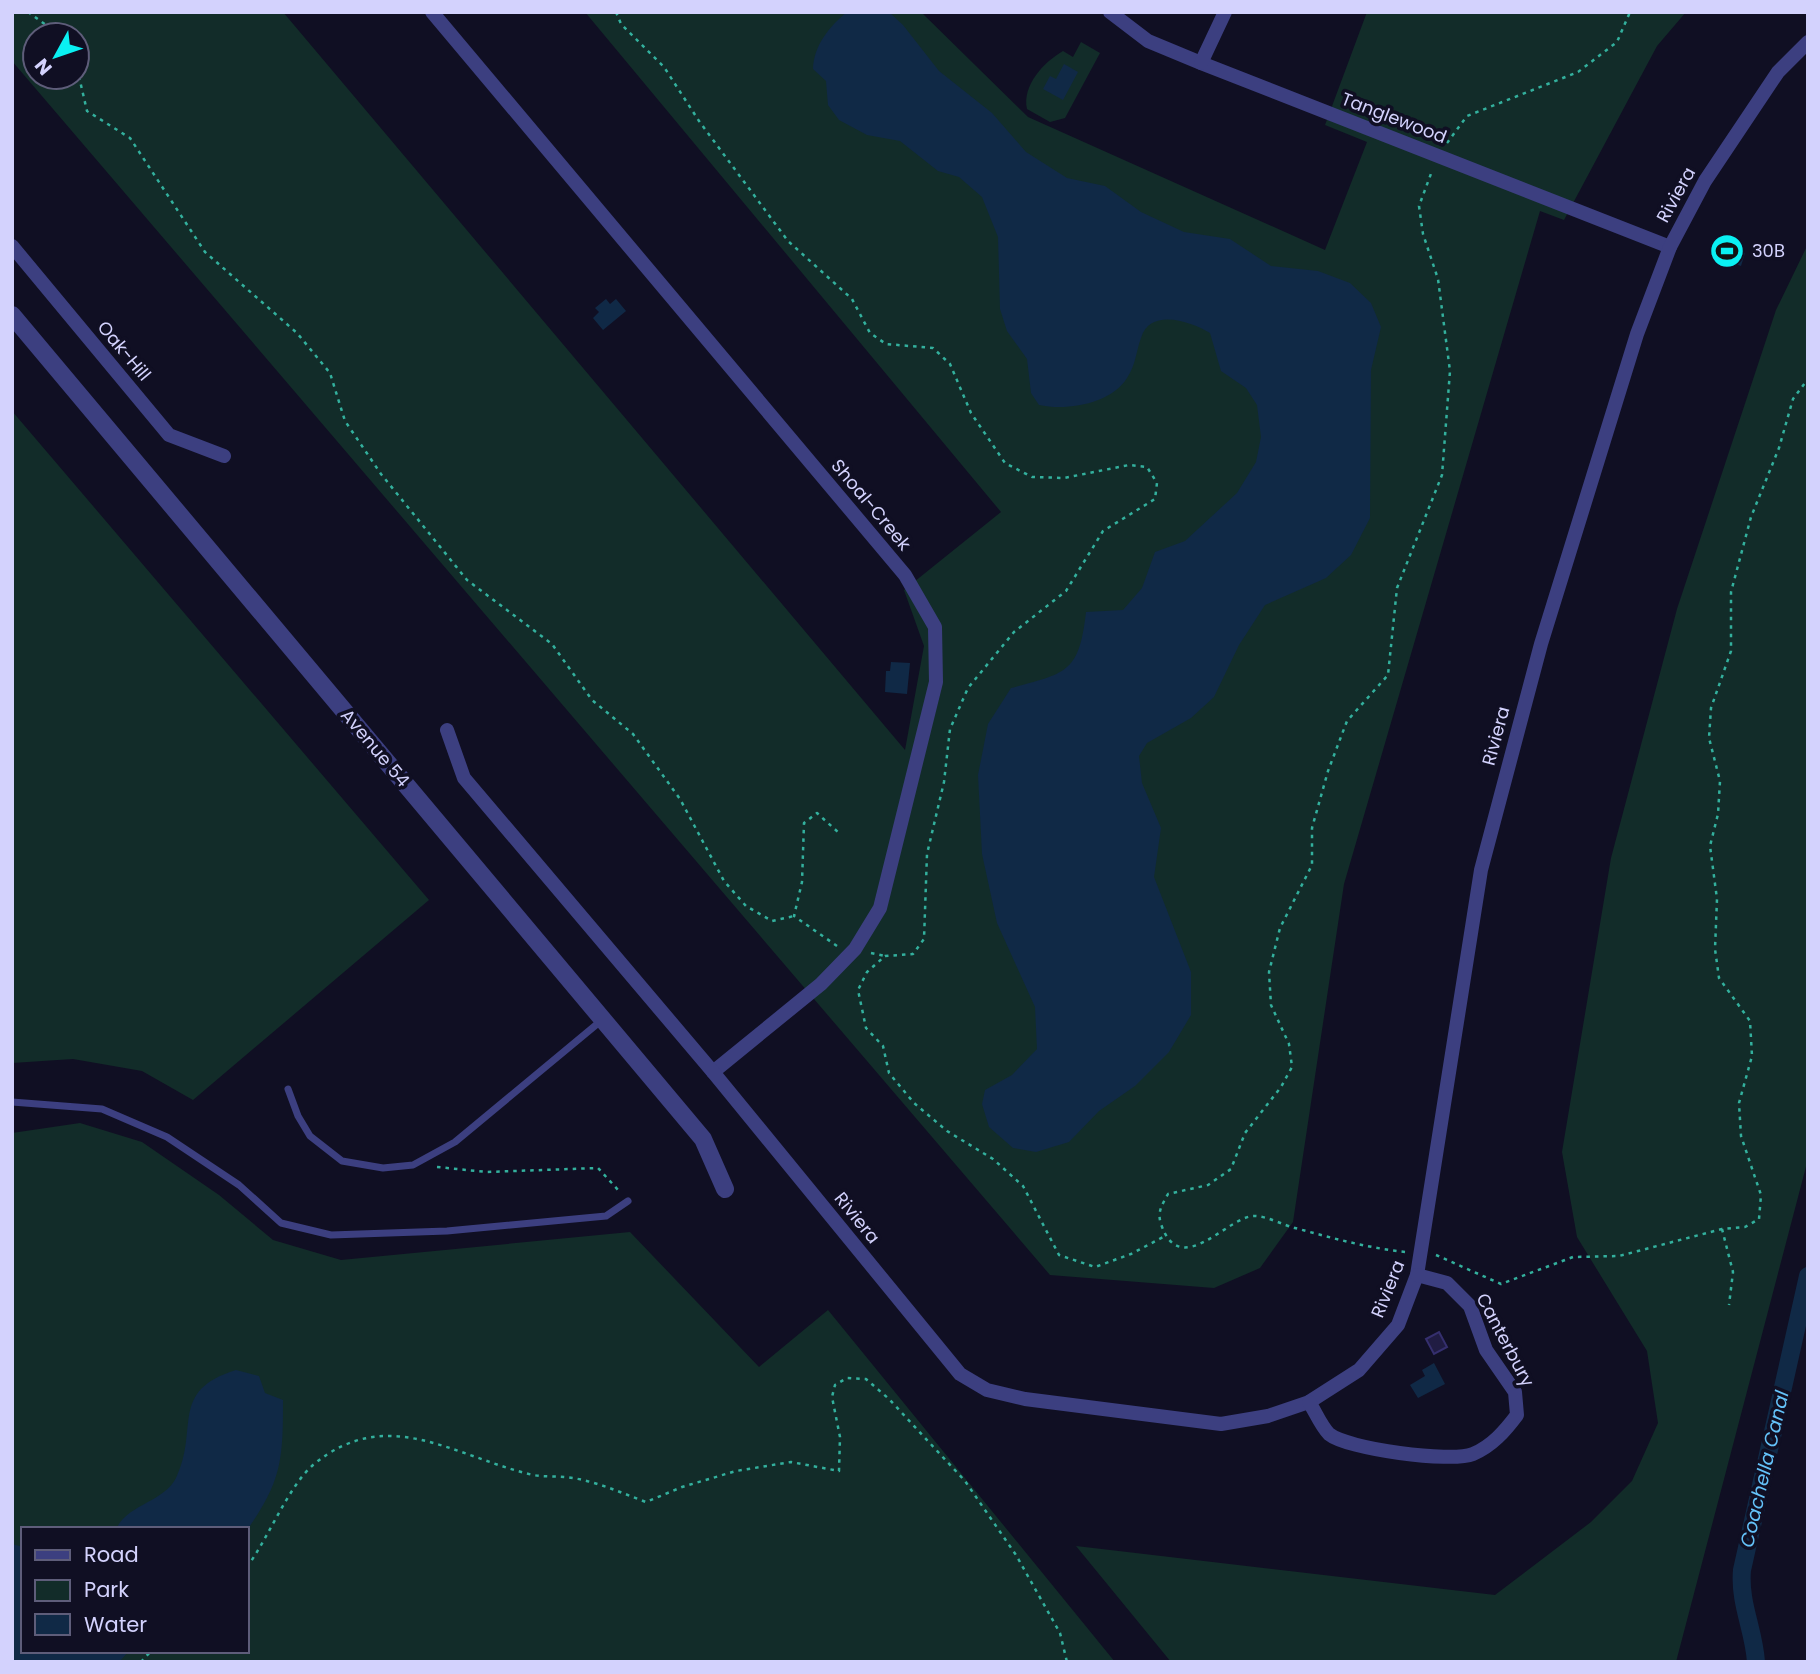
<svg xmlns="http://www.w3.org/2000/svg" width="1820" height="1674" font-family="Poppins,sans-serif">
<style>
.green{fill:#122c29;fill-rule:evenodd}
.water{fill:#102946}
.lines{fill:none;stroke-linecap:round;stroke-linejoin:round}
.canal{stroke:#102946;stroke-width:18}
.building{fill:#201c43;stroke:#352f6e;stroke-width:2}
.path{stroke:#33b09d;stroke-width:2.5;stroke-dasharray:3.5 5;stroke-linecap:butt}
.service{stroke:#3c3f80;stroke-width:7}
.minor{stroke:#3c3f80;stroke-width:14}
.tertiary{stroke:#3c3f80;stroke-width:18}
.labels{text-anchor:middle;stroke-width:7;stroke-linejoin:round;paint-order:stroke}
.street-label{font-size:18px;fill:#d3d2fd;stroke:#100f23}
.poi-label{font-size:18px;fill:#d3d2fd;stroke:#100f23;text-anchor:start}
.water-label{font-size:19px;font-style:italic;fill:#64c2f9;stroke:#100f23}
</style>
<rect width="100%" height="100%" fill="#100f23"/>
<g class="green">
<path d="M12 12H283L905 750 924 646 904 590 1001 512 585 12H921L1028 117 1325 250 1367 142 1325 125 1367 12H1686L1657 46 1564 220 1540 211 1344 884 1293 1222 1260 1268 1214 1288 1050 1275 12 61ZM35 35H77V77H35Z"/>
<path d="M1081 42 1100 53 1065 118 1050 122 1027 109C1022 85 1044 62 1063 51L1073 57Z"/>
<polygon points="1808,244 1808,1159 1676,1662 1171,1662 1076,1546 1495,1595 1591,1522 1632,1481 1658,1423 1647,1351 1577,1237 1562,1152 1611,858 1677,609 1776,310"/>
<polygon points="12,411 429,900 193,1100 142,1071 73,1059 12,1063"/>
<path d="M80 1123 142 1142 219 1195 273 1240 341 1260 630 1232 759 1367 828 1310 1115 1662H12V1133ZM23 1529H247V1651H23Z"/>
</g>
<g class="water">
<path d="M847 12H889L903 25 939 71 992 113 1026 152 1067 178 1105 186 1141 212 1184 232 1230 239 1271 266 1318 271 1350 283 1371 303 1381 327 1371 370 1370 518 1351 555 1326 578 1265 605 1239 645 1214 697 1191 718 1147 743 1139 756 1142 783 1161 828 1154 877 1191 972V1015L1169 1052 1135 1086 1099 1111 1069 1142 1036 1152 1013 1148 989 1127 982 1104 985 1090 1012 1075 1037 1049 1035 1007 997 923 982 854 978 775 988 724 1011 688C1067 673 1079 673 1086 612L1123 610 1142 588 1155 552 1185 541 1237 493 1256 462 1261 437 1257 405 1246 388 1221 371 1210 333C1192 322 1150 307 1141 338 1136 351 1136 365 1127 378 1111 404 1067 411 1039 405L1031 393 1027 359 1007 331 1000 309 998 237 982 197 959 177 938 171 900 141 867 135 839 120 828 105 826 81 813 69C814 45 829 27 847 12Z"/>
<polygon points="1064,64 1078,72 1063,100 1043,89 1050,76 1056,79"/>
<polygon points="1720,236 1733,240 1731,248 1745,253 1741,266 1713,256"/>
<polygon points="606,299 610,304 616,299 626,311 603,330 593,318 599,312 595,308"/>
<polygon points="891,662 910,663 907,694 885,692 886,671 890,671"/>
<polygon points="1434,1363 1445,1384 1418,1398 1410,1385 1425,1376 1422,1370"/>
<path d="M236 1370 259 1376 265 1393 283 1400C283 1459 282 1481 247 1530L116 1529C128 1504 164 1502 176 1478 200 1429 168 1391 236 1370Z"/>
<polygon points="12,1544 23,1547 23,1651 129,1651 119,1662 12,1662"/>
</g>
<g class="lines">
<path class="canal" d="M1756 1662C1754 1630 1739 1603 1742 1570L1808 1276"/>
</g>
<polygon class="building" points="1439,1332 1447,1347 1434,1354 1426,1339"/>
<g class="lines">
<g class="path">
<polyline points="28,12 60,35"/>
<polyline points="616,12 621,24 664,67 699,121 788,241 852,299 870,333 886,344 933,348 950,364 971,413 1005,463 1032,477 1064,478 1129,465 1147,467 1157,483 1155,499 1103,531 1066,591 1014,632 968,688 950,729 944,782 927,854 924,939 913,954 885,956 867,972 858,990 866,1028 883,1046 889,1073 914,1103 947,1131 993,1159 1023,1186 1059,1255 1095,1267 1131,1254 1165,1236"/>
<polyline points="77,68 87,111 130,138 205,252 297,333 330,373 345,421 381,474 467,580 552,644 592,700 633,734 680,799 724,881 746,906 772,921 794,916"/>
<polyline points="1447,143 1467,116 1578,72 1617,42 1630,12"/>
<polyline points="837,946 794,916 802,882 804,823 817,813 839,833"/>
<polyline points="871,953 885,956"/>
<polyline points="437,1167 487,1172 598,1168 619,1191"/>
<polyline points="1722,1229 1733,1272 1729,1305"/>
<path d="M1405 1252C1368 1248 1332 1238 1295 1228 1283 1225 1267 1216 1254 1216 1228 1216 1180 1281 1161 1224 1157 1212 1162 1205 1168 1194L1208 1185 1231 1169 1245 1133 1281 1087 1292 1067 1289 1044 1271 1005 1269 972 1280 928 1312 865V828L1328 771 1347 721 1388 675 1397 588 1442 475 1450 371 1438 279 1423 234 1419 206 1432 171"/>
<polyline points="1436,1255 1501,1284 1573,1257 1619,1256 1722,1229 1745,1227 1759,1219 1761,1195 1741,1136 1739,1103 1752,1056 1750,1021 1719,978 1715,949 1717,899 1710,846 1718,814 1720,781 1709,738 1711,708 1731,651 1731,592 1751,517 1779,448 1793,399 1808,379"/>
<path d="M247 1567C269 1537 288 1487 313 1465 387 1403 455 1457 533 1475 544 1477 555 1476 565 1477 594 1480 619 1492 646 1502L682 1487 736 1471 791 1462 839 1471 840 1437 832 1397 835 1385 847 1378 866 1379 889 1399 965 1481 1016 1555 1060 1633 1067 1662"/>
<polyline points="141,1662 151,1651"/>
</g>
<g class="service">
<polyline points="288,1089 298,1116 310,1136 342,1161 383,1168 413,1165 455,1142 602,1020"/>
<polyline points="12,1102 102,1109 167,1137 239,1185 281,1223 331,1235 447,1231 606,1216 628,1201"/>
</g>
<g class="minor">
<polyline points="432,12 905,575 935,627 936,682 880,908 855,949 821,984 713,1072"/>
<polyline points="1110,12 1148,41 1201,63 1670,247"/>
<polyline points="1201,63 1225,12"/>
<polyline points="12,246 169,435 224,456"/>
<polyline points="447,730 464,778 713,1072 960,1374 987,1390 1025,1399 1221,1424 1268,1416 1309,1402 1359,1370 1398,1325 1417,1275 1481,870 1541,644 1637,334 1670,247 1705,181 1778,72 1808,42"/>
<path d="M1309 1402C1315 1411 1321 1426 1329 1434 1347 1449 1451 1463 1473 1454 1492 1446 1505 1431 1517 1415L1515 1392 1486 1350 1470 1306 1447 1283 1417 1275"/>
</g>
<polyline class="tertiary" points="12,315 703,1139 725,1189"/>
</g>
<defs>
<g id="stadium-disc" transform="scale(1.75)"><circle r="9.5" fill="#0af0f2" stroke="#100f23"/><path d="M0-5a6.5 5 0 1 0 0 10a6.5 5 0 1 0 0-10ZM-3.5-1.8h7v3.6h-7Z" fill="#111"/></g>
</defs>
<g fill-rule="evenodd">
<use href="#stadium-disc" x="1727" y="251"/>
</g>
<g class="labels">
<g class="street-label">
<text transform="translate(1394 118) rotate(21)" y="6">Tanglewood</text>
<text transform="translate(1676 195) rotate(-61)" y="6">Riviera</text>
<text transform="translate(124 351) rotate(50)" y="6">Oak-Hill</text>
<text transform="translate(871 505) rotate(50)" y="6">Shoal-Creek</text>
<text transform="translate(1496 736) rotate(-75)" y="6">Riviera</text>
<text transform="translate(375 748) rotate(50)" y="6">Avenue 54</text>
<text transform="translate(857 1218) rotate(51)" y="6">Riviera</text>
<text transform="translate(1388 1289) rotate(-68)" y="6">Riviera</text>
<text transform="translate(1505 1340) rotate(62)" y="6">Canterbury</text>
</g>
<g class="poi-label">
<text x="1752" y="257">30B</text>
</g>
<g class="water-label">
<text transform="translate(1764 1469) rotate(-77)" y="7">Coachella Canal</text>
</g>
</g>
<rect width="1820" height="1674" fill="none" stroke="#d3d2fd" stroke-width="28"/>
<rect x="21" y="1527" width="228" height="126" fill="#100f23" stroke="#5e5d7a" stroke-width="2"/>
<rect x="35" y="1550" width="35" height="10" fill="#3c3f80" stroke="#5e5d7a" stroke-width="2"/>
<text x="84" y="1562" font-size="21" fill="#d3d2fd">Road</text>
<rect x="35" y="1580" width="35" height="21" fill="#122c29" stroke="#5e5d7a" stroke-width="2"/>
<text x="84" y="1597" font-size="21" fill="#d3d2fd">Park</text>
<rect x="35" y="1614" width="35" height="21" fill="#102946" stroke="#5e5d7a" stroke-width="2"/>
<text x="84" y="1632" font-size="21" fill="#d3d2fd">Water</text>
<g transform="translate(56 56) rotate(230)"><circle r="33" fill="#100f23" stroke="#5e5d7a" stroke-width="2"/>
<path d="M0-5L12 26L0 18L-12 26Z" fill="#0af0f2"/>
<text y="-10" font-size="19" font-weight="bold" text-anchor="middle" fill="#d3d2fd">N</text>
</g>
</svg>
